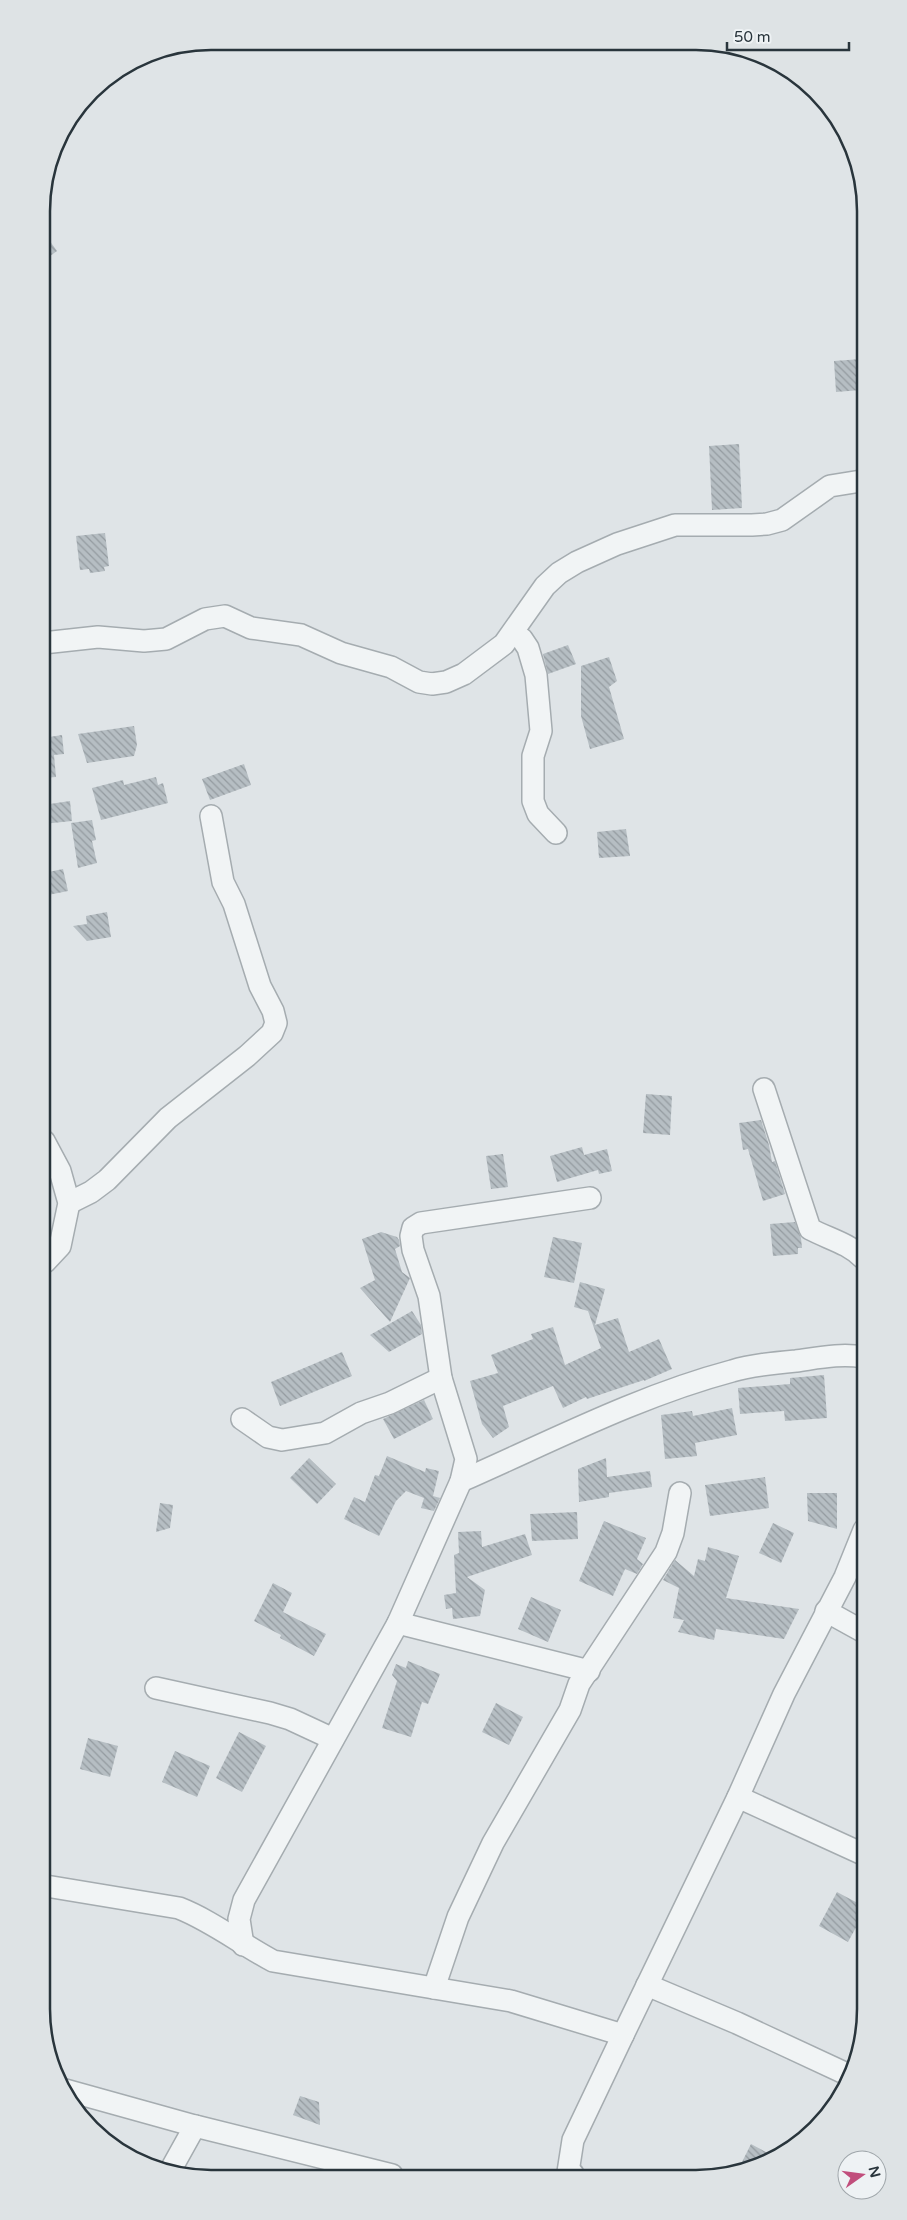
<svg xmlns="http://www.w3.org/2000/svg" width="907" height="2220" font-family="'Varela Round',sans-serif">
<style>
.building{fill:url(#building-back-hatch)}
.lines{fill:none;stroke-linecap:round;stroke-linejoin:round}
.minor-casing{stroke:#a5acb0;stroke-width:24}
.minor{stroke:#f1f4f5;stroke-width:21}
.rim{fill:none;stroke:#29353c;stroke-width:2.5}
</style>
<defs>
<pattern id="building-back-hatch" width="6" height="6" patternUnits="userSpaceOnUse" patternTransform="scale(1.25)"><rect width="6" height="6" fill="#b6bec3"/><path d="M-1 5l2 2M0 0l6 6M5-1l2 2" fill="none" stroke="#949ba0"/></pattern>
</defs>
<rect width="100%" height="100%" fill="#dfe4e7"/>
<g class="building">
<polygon points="42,230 57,251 42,262"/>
<polygon points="861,359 861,390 836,392 834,361"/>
<polygon points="739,444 742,508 712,510 709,446"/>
<polygon points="105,533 109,566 104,567 105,571 90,573 89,569 80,570 76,536"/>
<polygon points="568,645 576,664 548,674 543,654"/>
<polygon points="609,657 617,681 609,687 624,739 590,749 581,716 581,666"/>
<polygon points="134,726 137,745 134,756 87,763 78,734"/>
<polygon points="62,735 64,754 54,755 56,777 43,778 43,738"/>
<polygon points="244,764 251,785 210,800 202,779"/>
<polygon points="156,777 158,785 163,783 168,803 101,820 92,788 123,780 124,785"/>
<polygon points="70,801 72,821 43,824 43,805"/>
<polygon points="92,820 96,840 92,841 97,863 78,868 71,823"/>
<polygon points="626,829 630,856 599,858 597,832"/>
<polygon points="63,869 68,891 48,895 44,873"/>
<polygon points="107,912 111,937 87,941 73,926 87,924 86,916"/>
<polygon points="646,1094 672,1096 670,1135 643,1133"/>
<polygon points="761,1120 769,1145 772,1162 775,1161 785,1194 763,1201 748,1149 743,1150 739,1123"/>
<polygon points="582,1147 584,1155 607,1149 612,1171 599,1174 598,1170 557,1182 550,1156"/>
<polygon points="503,1154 508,1187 491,1189 486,1156"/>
<polygon points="795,1222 801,1238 802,1248 798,1248 798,1254 773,1256 770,1224"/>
<polygon points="381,1232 397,1237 399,1240 400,1246 395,1249 402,1272 410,1278 390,1322 360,1288 375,1280 362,1239"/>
<polygon points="553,1237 582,1243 574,1283 544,1277"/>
<polygon points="580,1282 605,1289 595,1325 618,1318 629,1352 659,1339 672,1369 644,1381 644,1380 587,1399 586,1397 563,1408 553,1386 503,1406 509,1427 493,1438 482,1424 470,1381 498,1373 491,1355 533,1339 531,1334 553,1327 565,1365 601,1348 588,1311 574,1307"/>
<polygon points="412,1311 421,1325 422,1334 389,1352 370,1335"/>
<polygon points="342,1352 352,1376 280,1406 271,1382"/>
<polygon points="824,1375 827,1418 785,1421 784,1411 740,1414 738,1388 790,1384 790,1378"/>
<polygon points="424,1400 433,1419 394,1439 383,1419"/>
<polygon points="732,1408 737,1435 695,1443 697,1456 665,1459 661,1415 692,1411 693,1416"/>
<polygon points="387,1456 425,1472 426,1468 439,1471 433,1496 440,1498 434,1511 421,1508 424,1498 406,1491 396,1501 379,1536 344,1519 354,1497 365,1502 375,1475 379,1476"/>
<polygon points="309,1458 336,1484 317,1504 290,1478"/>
<polygon points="606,1458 607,1477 650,1471 652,1487 609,1493 609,1497 579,1502 578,1469"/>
<polygon points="765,1477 769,1508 710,1516 705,1485"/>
<polygon points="807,1493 837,1493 837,1529 808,1521"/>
<polygon points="160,1503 173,1505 170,1528 156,1532"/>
<polygon points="577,1512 578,1539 532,1541 530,1514"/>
<polygon points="604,1521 646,1538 637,1559 643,1564 637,1574 625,1569 613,1596 579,1581"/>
<polygon points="773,1523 794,1533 781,1563 759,1553"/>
<polygon points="481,1531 482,1547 525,1534 532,1555 467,1577 485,1590 480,1616 453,1619 452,1608 446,1609 444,1595 456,1593 454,1555 459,1553 458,1532"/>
<polygon points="708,1547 739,1556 726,1598 799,1609 784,1639 716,1629 714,1640 678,1632 684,1620 673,1618 679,1588 663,1580 675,1560 694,1576 698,1559 705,1561"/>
<polygon points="273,1583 292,1593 283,1612 326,1634 314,1656 280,1638 281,1635 254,1621"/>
<polygon points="531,1597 561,1610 548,1642 518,1629"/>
<polygon points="408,1661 440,1674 428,1704 422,1702 411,1737 382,1728 397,1681 392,1675 396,1664 406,1668"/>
<polygon points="496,1703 523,1717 509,1745 482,1732"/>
<polygon points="239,1732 266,1746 242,1792 216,1778"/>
<polygon points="88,1738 118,1746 110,1777 80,1769"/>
<polygon points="175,1751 210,1766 197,1797 162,1782"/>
<polygon points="837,1892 865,1907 865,1911 848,1942 819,1926"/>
<polygon points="300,2096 319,2102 320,2125 293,2115"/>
<polygon points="751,2144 775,2157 752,2167 742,2162"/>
</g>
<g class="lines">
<g class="minor-casing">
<g id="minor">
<polyline points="513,633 522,639 528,648 536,675 541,731 533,756 533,801 538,814 556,833"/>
<polyline points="43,643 98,637 144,641 166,639 205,619 225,616 251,628 301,635 341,653 391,667 419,682 432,684 446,682 464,674 504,644 545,586 559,573 577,562 617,544 675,525 752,525 767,524 782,520 830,486 861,481"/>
<path d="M764 1089 810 1229C829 1239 848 1243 863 1258"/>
<polyline points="44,1141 60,1171 69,1203 60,1246 45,1262"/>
<polyline points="69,1203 91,1192 107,1180 168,1118 247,1056 272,1033 276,1023 273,1011 260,986 234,904 223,882 211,816"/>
<polyline points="242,1419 268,1437 282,1440 325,1433 361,1413 390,1403 441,1378"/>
<path d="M461 1481C550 1442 638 1396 732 1371 752 1365 774 1363 796 1361 818 1358 841 1353 863 1357"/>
<polyline points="826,1611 864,1632"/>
<polyline points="398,1623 589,1671"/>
<polyline points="156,1688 270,1713 290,1719 333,1739"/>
<polyline points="738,1797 865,1855"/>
<path d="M46 1886 179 1908C212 1921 241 1944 273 1961L511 2001 623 2035 573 2140 568 2172 573 2174"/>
<polyline points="243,1945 239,1919 244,1900 398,1623 461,1481 466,1459 441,1378 429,1296 413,1250 411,1236 413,1228 421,1223 590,1198"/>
<polyline points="647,1985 737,2023 851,2076"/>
<polyline points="434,1988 458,1917 493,1843 570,1710 579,1684 666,1552 673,1533 680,1493"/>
<polyline points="623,2035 738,1797 784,1694 845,1577 864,1530"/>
<polyline points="62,2089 195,2126 392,2175"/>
<polyline points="170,2171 195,2126"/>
</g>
</g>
<use href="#minor" class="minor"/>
</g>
<path d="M0 0H907V2220H0ZM211 50H696A161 161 0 0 1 857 211V2009A161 161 0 0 1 696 2170H211A161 161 0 0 1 50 2009V211A161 161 0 0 1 211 50Z" fill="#dee3e5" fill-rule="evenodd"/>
<path class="rim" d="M211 50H696A161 161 0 0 1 857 211V2009A161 161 0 0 1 696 2170H211A161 161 0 0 1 50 2009V211A161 161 0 0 1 211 50Z"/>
<g transform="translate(862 2175) rotate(76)"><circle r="24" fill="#eef2f4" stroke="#9fa6aa"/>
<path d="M0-4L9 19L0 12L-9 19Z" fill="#c14e7c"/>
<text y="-8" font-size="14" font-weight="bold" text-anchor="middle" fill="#29353c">N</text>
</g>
<path d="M727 42v8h122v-8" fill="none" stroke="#29353c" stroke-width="2.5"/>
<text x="734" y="42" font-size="15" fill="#29353c" stroke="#eef2f4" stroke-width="4" paint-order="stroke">50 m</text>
</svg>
